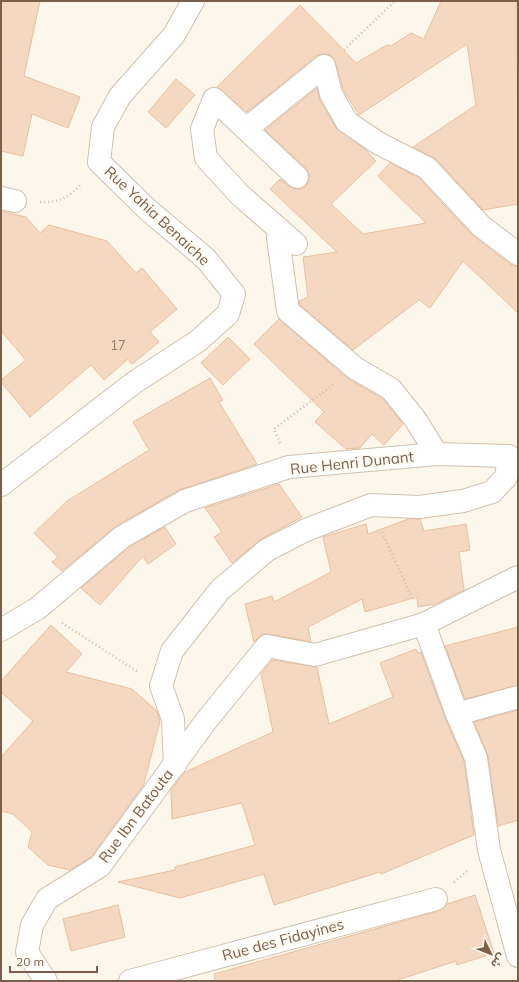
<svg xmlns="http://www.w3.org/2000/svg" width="519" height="982" font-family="Mulish,'Noto Sans Arabic',sans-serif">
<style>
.building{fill:#f4d8c1;stroke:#e8c0a0}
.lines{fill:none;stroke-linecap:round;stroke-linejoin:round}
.street-casing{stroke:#d2c0ae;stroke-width:24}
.path{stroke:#dabba3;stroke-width:2.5;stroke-dasharray:1 3;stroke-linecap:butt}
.street{stroke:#fff;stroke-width:22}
.labels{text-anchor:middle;stroke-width:4;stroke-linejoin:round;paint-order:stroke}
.number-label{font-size:13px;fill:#997d68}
.street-label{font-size:15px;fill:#7b5f4b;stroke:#fffbf2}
</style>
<rect width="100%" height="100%" fill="#fdf7eb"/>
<g class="building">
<polygon points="1,1 40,1 24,76 80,97 68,128 32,114 23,156 1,151"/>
<polygon points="441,1 517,1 518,204 483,210 436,159 413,147 476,105 467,44 359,115 343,89 336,63 333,57 328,54 321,54 316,56 247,112 217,87 300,5 356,63 387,45 391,46 411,33 424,39"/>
<polygon points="176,79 195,95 166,128 148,112"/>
<polygon points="317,88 320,100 336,128 365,149 376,161 331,204 363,234 426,223 378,176 390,163 419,178 472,235 510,264 518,267 518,313 463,261 430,308 419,300 353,350 300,305 299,301 308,297 303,257 337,252 270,189 280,179 294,189 301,189 306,186 309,180 309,174 306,168 265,130"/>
<polygon points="1,211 26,217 40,233 49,225 107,241 136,273 142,268 177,309 150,332 159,342 132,364 128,359 104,380 91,365 30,417 1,382 1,380 26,360 1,331"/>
<polygon points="279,319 347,378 383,399 403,424 384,445 372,434 360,448 346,449 315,422 324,412 254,344"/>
<polygon points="228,337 250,359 223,385 201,363"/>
<polygon points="210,378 223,400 219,402 257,464 179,490 116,526 62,571 52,562 58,557 34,533 67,501 149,450 133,422"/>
<polygon points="279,484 302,517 261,539 232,563 214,537 222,532 205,508"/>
<polygon points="408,519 420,519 424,531 466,524 470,550 459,552 464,590 435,604 418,607 417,597 365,612 362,599 308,627 311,642 269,634 262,634 254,642 245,604 272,596 274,602 331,572 323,537 366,524 368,534"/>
<polygon points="165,527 176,544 148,564 143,556 100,605 81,588 129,547"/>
<polygon points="51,625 82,654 66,672 132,689 157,711 160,721 144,784 91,857 70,870 48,865 28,847 32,832 13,814 1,811 1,757 33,721 1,692 1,681"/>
<polygon points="518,627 518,685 465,699 445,646"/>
<polygon points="416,649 417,653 421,652 445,718 464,761 474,835 381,874 380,872 274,905 264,874 180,898 118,882 175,870 175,867 255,845 242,803 172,819 171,790 185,772 273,732 261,674 272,660 317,667 329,724 393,697 380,663"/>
<polygon points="518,710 518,820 498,826 488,756 474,722"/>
<polygon points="475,895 494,953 457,965 456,961 395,981 215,981 214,974 439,911 447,904"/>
<polygon points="118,905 125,937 71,951 63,919"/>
</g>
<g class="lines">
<g class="street-casing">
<g id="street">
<polyline points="246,129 324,66 331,94 347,122 378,143 427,168 481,226 518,254"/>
<polyline points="1,198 15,201"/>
<polyline points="278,238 288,311 355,368 391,389 415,419 437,454"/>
<polyline points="296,244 240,195 206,158 202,129 214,99 297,177"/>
<polyline points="1,485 135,382 198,341 228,314 234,294 206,259 147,209 99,162 103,127 120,96 174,35 193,1"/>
<polyline points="424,624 457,714"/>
<polyline points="1,630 38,608 122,537 185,501 289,467 437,454 509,456 506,477 492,492 463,501 419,507 371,505 306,530 267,550 220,590 172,651 161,686 173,719 175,765"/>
<polyline points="518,697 457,714 476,758 489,850 518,956"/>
<polyline points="46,981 27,952 32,925 47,899 100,866 206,721 267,646 315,655 424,624 518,577"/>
<polyline points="130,981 436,899"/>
</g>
</g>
<g class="path">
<polyline points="344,50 395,1"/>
<path d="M40 202C59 203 70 197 82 183"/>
<polyline points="280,443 274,429 334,384"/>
<polyline points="382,532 413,600"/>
<polyline points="62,623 138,672"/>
<polyline points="454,882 467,871"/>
</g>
<use href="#street" class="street"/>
</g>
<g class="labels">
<g class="number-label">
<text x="118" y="350">17</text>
</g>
<g class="street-label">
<text transform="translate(157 216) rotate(43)" y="5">Rue Yahia Benaiche</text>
<text transform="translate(352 463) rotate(-6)" y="5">Rue Henri Dunant</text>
<text transform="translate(136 816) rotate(-53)" y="5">Rue Ibn Batouta</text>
<text transform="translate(283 940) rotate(-15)" y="5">Rue des Fidayines</text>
</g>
</g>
<rect width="519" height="982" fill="none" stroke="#7b5f4b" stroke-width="4"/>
<g transform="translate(491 954) rotate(133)" stroke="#fffbf2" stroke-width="3" paint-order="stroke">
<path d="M0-3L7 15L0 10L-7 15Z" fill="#7b5f4b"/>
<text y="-6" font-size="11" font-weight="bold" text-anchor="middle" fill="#7b5f4b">ش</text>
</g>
<path d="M10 966v6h87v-6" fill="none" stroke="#7b5f4b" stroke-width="2"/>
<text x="16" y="966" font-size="12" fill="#7b5f4b" stroke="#fffbf2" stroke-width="3" paint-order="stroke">20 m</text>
</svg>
